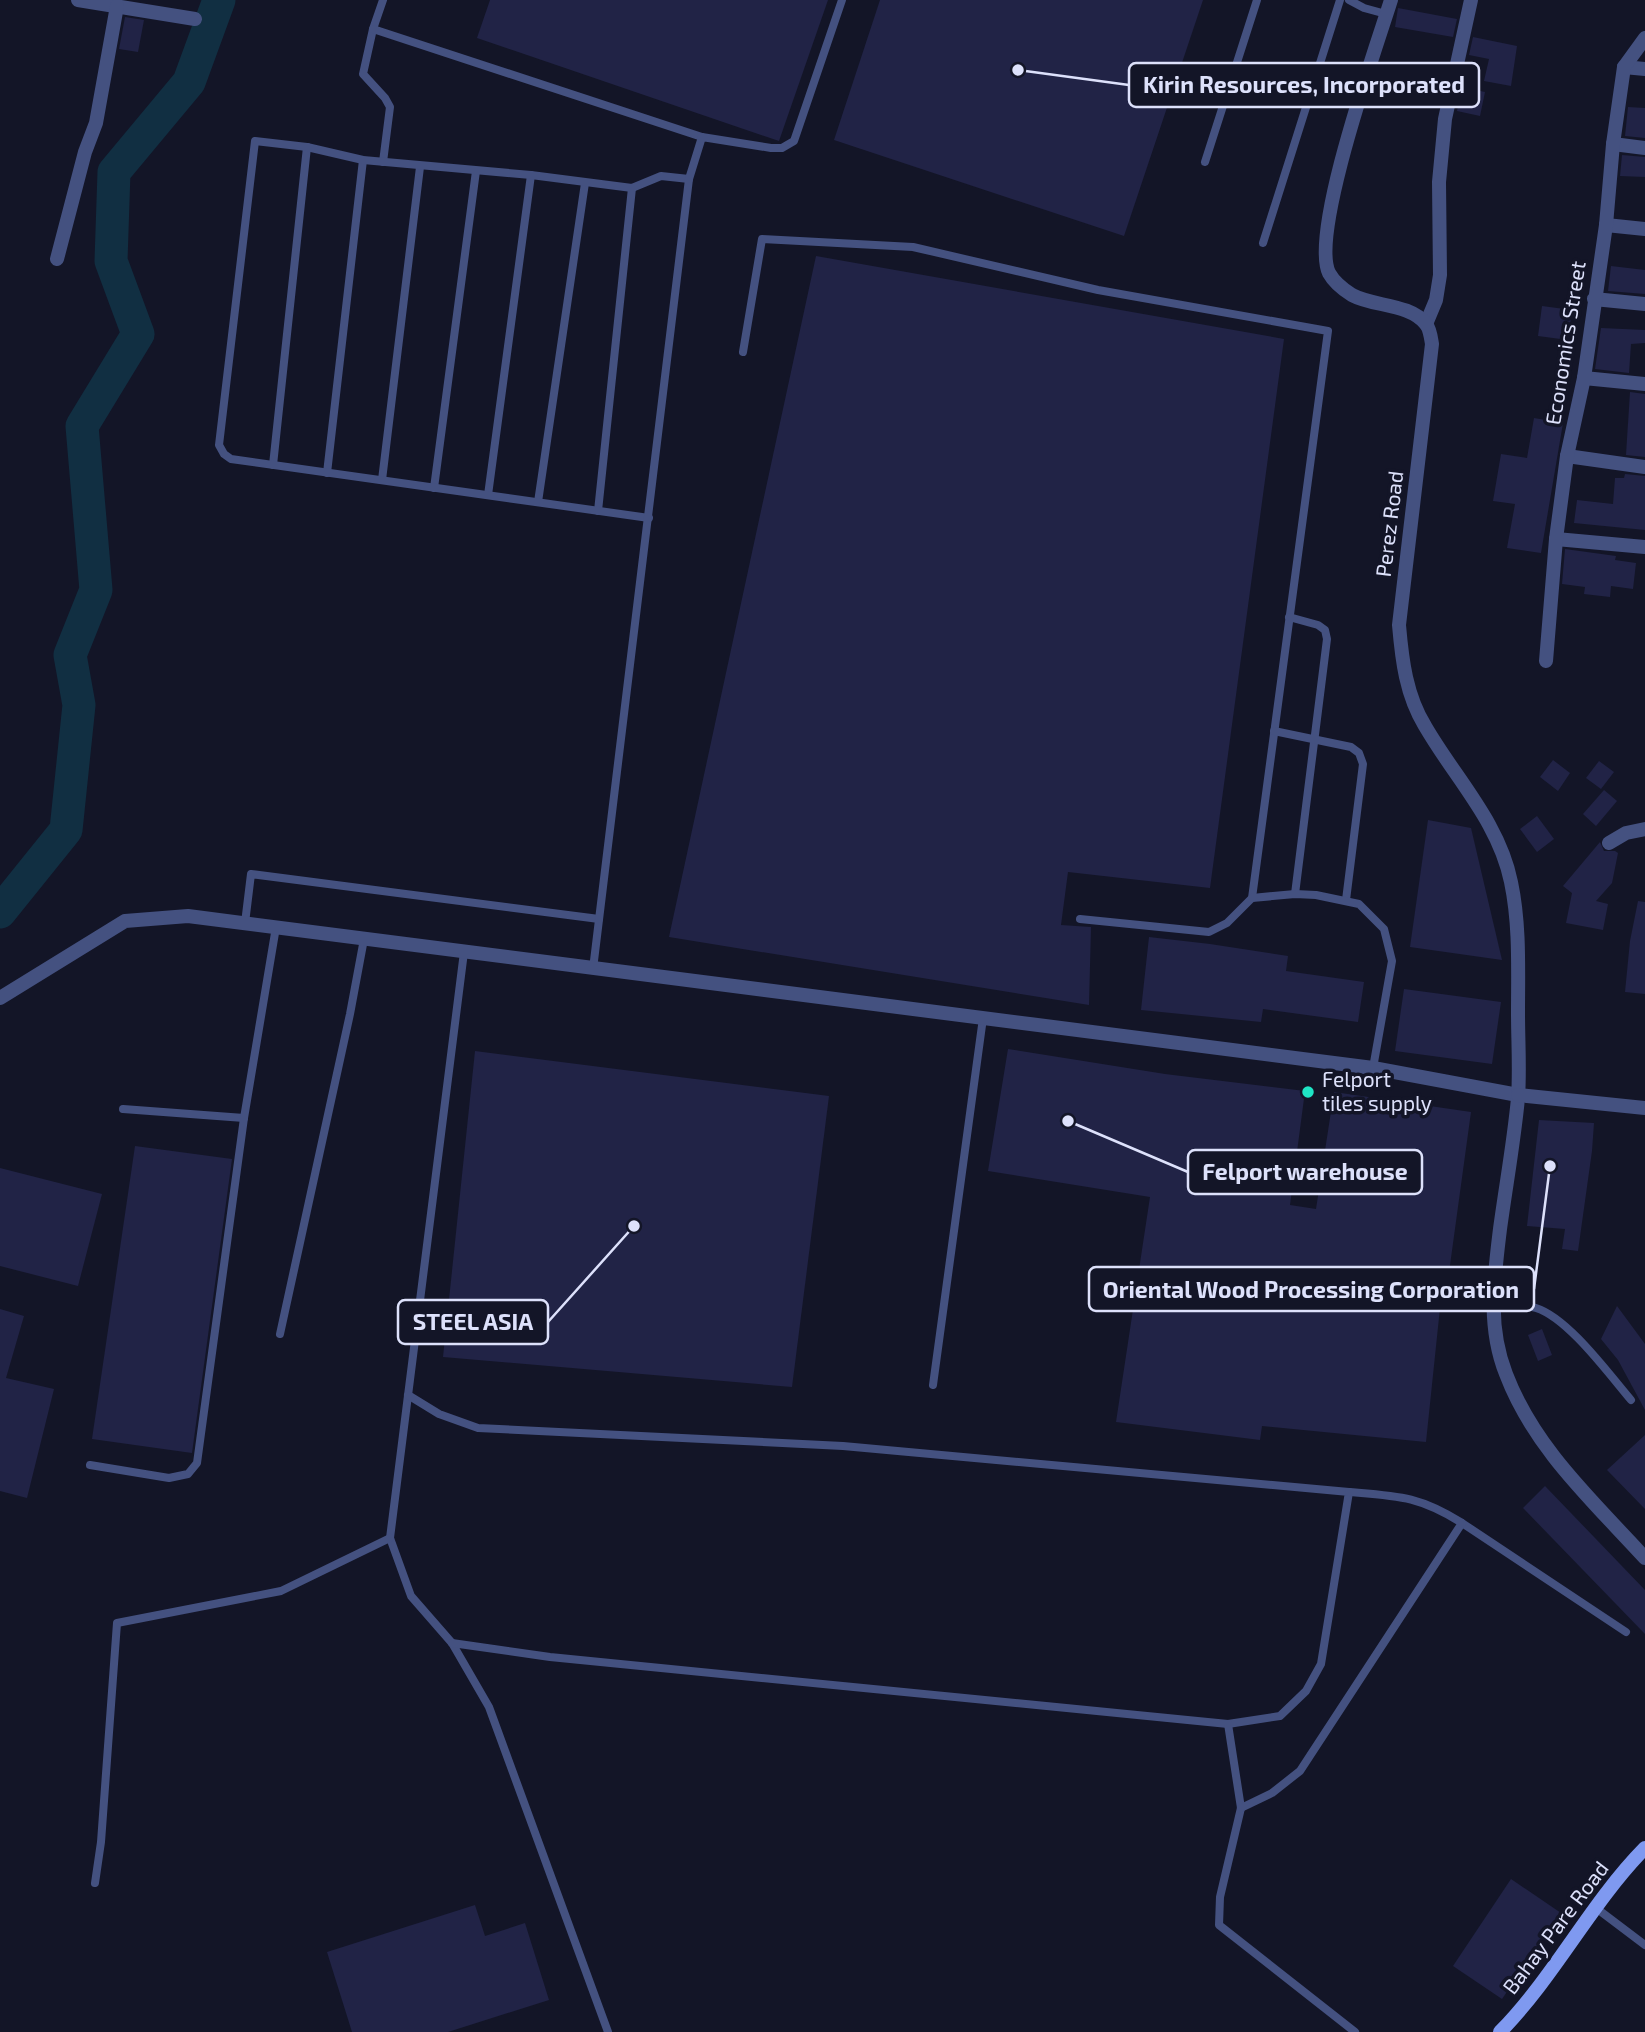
<svg xmlns="http://www.w3.org/2000/svg" width="1645" height="2032" font-family="'Exo 2',sans-serif">
<style>
.lines{fill:none;stroke-linecap:round;stroke-linejoin:round}
.river{stroke:#112f42;stroke-width:33}
.building{fill:#212346}
.service{stroke:#445180;stroke-width:8}
.minor{stroke:#445180;stroke-width:14}
.tertiary{stroke:#445180;stroke-width:14}
.secondary{stroke:#7f99f0;stroke-width:14}
.poi-dot{fill:#1fe5c6;stroke:#131527;stroke-width:2.5}
.labels{text-anchor:middle;stroke-width:7;stroke-linejoin:round;paint-order:stroke}
.street-label{font-size:21px;fill:#dde1fb;stroke:#131527}
.poi-label{font-size:21px;fill:#dde1fb;stroke:#131527;text-anchor:start}
.leader{fill:none;stroke:#dde1fb;stroke-width:2.5}
.callout-dot{fill:#dde1fb;stroke:#131527;stroke-width:2.5}
.callout{fill:#131527;stroke:#dde1fb;stroke-width:2.5}
.callout-label{font-size:23px;text-anchor:middle;font-weight:bold;fill:#dde1fb}
</style>
<rect width="100%" height="100%" fill="#131527"/>
<g class="lines">
<polyline class="river" points="0,912 66,830 79,705 70,655 96,590 82,426 138,334 111,261 114,172 189,82 219,0"/>
</g>
<g class="building">
<polygon points="490,0 828,0 779,141 477,38"/>
<polygon points="880,0 1203,0 1124,236 834,140"/>
<polygon points="1398,8 1457,19 1453,37 1395,27"/>
<polygon points="125,17 144,20 138,52 119,49"/>
<polygon points="1473,37 1517,46 1511,86 1484,81 1489,59 1469,55"/>
<polygon points="1462,87 1485,92 1480,116 1457,111"/>
<polygon points="1628,107 1645,108 1645,138 1625,136"/>
<polygon points="1622,155 1645,157 1645,177 1620,176"/>
<polygon points="816,256 1284,339 1210,888 1068,872 1061,925 1091,927 1089,1005 669,937"/>
<polygon points="1611,266 1645,270 1645,294 1608,291"/>
<polygon points="1542,306 1572,310 1568,340 1538,336"/>
<polygon points="1601,328 1645,330 1645,343 1631,344 1629,373 1595,369"/>
<polygon points="1630,392 1645,394 1645,457 1626,455"/>
<polygon points="1534,418 1563,423 1541,553 1507,548 1515,504 1493,501 1501,454 1527,458"/>
<polygon points="1625,474 1645,476 1645,530 1574,523 1577,500 1613,504 1615,478 1624,478"/>
<polygon points="1565,549 1616,556 1615,560 1636,563 1633,589 1611,586 1610,597 1584,594 1585,587 1562,584"/>
<polygon points="1553,760 1570,773 1558,791 1540,777"/>
<polygon points="1599,761 1614,772 1601,789 1586,778"/>
<polygon points="1604,790 1617,801 1596,826 1583,814"/>
<polygon points="1537,816 1554,839 1537,852 1520,829"/>
<polygon points="1428,820 1471,828 1502,960 1410,947"/>
<polygon points="1600,842 1604,851 1615,851 1618,853 1612,883 1596,901 1608,904 1603,930 1566,923 1572,893 1563,886"/>
<polygon points="1638,901 1645,902 1645,994 1625,992 1630,941"/>
<polygon points="1149,937 1210,944 1288,956 1286,971 1364,982 1358,1022 1263,1009 1261,1022 1141,1010"/>
<polygon points="1404,989 1501,1002 1492,1064 1395,1051"/>
<polygon points="1008,1049 1165,1074 1305,1091 1290,1205 1316,1209 1334,1092 1471,1112 1444,1309 1440,1308 1426,1442 1262,1426 1260,1440 1116,1422 1150,1197 988,1171"/>
<polygon points="475,1051 829,1096 792,1387 443,1357"/>
<polygon points="1539,1120 1594,1123 1592,1151 1578,1251 1562,1249 1565,1229 1527,1226"/>
<polygon points="135,1146 232,1159 192,1453 92,1439"/>
<polygon points="0,1168 102,1194 78,1286 0,1266"/>
<polygon points="1617,1306 1645,1344 1645,1410 1618,1360 1601,1339"/>
<polygon points="0,1309 24,1316 6,1378 54,1389 27,1498 0,1491"/>
<polygon points="1542,1329 1552,1355 1538,1361 1528,1335"/>
<polygon points="1645,1435 1645,1509 1607,1470"/>
<polygon points="1545,1486 1645,1590 1645,1634 1523,1508"/>
<polygon points="1511,1879 1561,1913 1502,1999 1453,1966"/>
<polygon points="475,1905 485,1936 525,1923 549,2000 448,2032 352,2032 327,1952"/>
</g>
<g class="lines">
<g class="service">
<polyline points="383,0 373,29 363,74 385,98 390,107 383,162"/>
<polyline points="1349,0 1364,8 1386,14"/>
<polyline points="373,29 702,137"/>
<polyline points="1205,162 1257,0"/>
<polyline points="1263,243 1340,0"/>
<polyline points="743,352 762,239 913,247 1098,290 1328,331 1252,898"/>
<polyline points="273,465 307,147"/>
<polyline points="327,473 363,160"/>
<polyline points="382,480 420,167"/>
<polyline points="434,488 476,171"/>
<polyline points="488,495 531,175"/>
<polyline points="538,502 585,183"/>
<polyline points="598,511 632,188"/>
<polyline points="649,518 231,459 224,454 219,445 255,141 307,147 363,160 531,175 632,188 661,176 689,179"/>
<polyline points="1289,617 1318,625 1325,630 1327,639 1295,894"/>
<polyline points="1274,731 1351,747 1359,753 1363,764 1346,900"/>
<polyline points="1080,919 1209,932 1227,923 1252,898 1295,894 1316,895 1359,904 1384,929 1392,961 1373,1068"/>
<polyline points="245,923 251,874 599,919"/>
<polyline points="464,952 390,1538 411,1596 452,1643 489,1707 608,2032"/>
<polyline points="593,969 689,179 702,137 771,148 782,148 794,141 842,0"/>
<polyline points="123,1109 244,1118"/>
<path d="M1492 1304C1506 1305 1523 1304 1536 1308 1568 1318 1608 1373 1631 1400"/>
<polyline points="280,1334 350,1014 364,939"/>
<polyline points="933,1385 983,1018"/>
<polyline points="408,1395 439,1414 478,1428 843,1446 1349,1492 1321,1664 1306,1691 1280,1716 1228,1724 550,1657 452,1643"/>
<polyline points="90,1465 169,1478 188,1474 197,1463 244,1118 276,927"/>
<polyline points="1462,1523 1626,1632"/>
<polyline points="1228,1724 1241,1808 1220,1897 1219,1925 1355,2032"/>
<path d="M1241 1808 1272 1793 1300 1771 1462 1523C1419 1496 1398 1496 1349 1492"/>
<polyline points="95,1883 101,1842 117,1623 281,1591 390,1538"/>
<polyline points="1596,1908 1645,1945"/>
</g>
<g class="minor">
<polyline points="78,0 195,19"/>
<polyline points="1624,67 1645,69"/>
<polyline points="1613,144 1645,148"/>
<polyline points="1606,225 1645,229"/>
<polyline points="57,259 85,152 96,123 117,6"/>
<polyline points="1594,299 1645,304"/>
<polyline points="1426,324 1436,300 1440,275 1439,182 1445,119 1471,0"/>
<polyline points="1584,378 1645,384"/>
<polyline points="1567,456 1645,467"/>
<polyline points="1556,539 1645,547"/>
<polyline points="1546,661 1556,539 1567,456 1584,378 1606,225 1613,144 1624,67 1645,38"/>
<polyline points="1609,843 1626,833 1645,829"/>
<polyline points="0,998 125,921 188,916 1373,1068 1518,1095"/>
</g>
<g class="tertiary">
<path d="M1391 0C1376 48 1310 233 1329 273 1334 282 1344 290 1352 295 1374 307 1409 303 1426 324 1430 329 1431 338 1432 344L1399 625C1402 660 1406 695 1425 726 1455 778 1499 822 1511 882 1520 925 1518 969 1518 1013 1518 1041 1520 1070 1518 1098 1514 1141 1506 1185 1500 1229 1494 1279 1487 1326 1506 1374 1534 1448 1593 1501 1645 1558"/>
<polyline points="1518,1095 1645,1108"/>
</g>
<path class="secondary" d="M1500 2032C1555 1976 1590 1904 1645 1848"/>
</g>
<circle class="poi-dot" cx="1308" cy="1092" r="7"/>
<g class="labels">
<g class="street-label">
<text transform="translate(1566 343) rotate(-81)" y="7">Economics Street</text>
<text transform="translate(1390 524) rotate(-83)" y="7">Perez Road</text>
<text transform="translate(1556 1928) rotate(-53)" y="7">Bahay Pare Road</text>
</g>
<g class="poi-label">
<text x="1322" y="1087">Felport<tspan x="1322" dy="24">tiles supply</tspan></text>
</g>
</g>
<path class="leader" d="M1018 70L1129 85M1068 1121L1188 1172M1550 1166L1534 1289M634 1226L548 1322"/>
<g class="callout-dot">
<circle cx="1018" cy="70" r="7"/>
<circle cx="1068" cy="1121" r="7"/>
<circle cx="1550" cy="1166" r="7"/>
<circle cx="634" cy="1226" r="7"/>
</g>
<g class="callout">
<rect x="1129" y="63" width="350" height="44" rx="7"/>
<rect x="1188" y="1150" width="234" height="44" rx="7"/>
<rect x="1089" y="1267" width="445" height="44" rx="7"/>
<rect x="398" y="1300" width="150" height="44" rx="7"/>
</g>
<g class="callout-label">
<text x="1304" y="93">Kirin Resources, Incorporated</text>
<text x="1305" y="1180">Felport warehouse</text>
<text x="1311" y="1298">Oriental Wood Processing Corporation</text>
<text x="473" y="1330">STEEL ASIA</text>
</g>
</svg>
